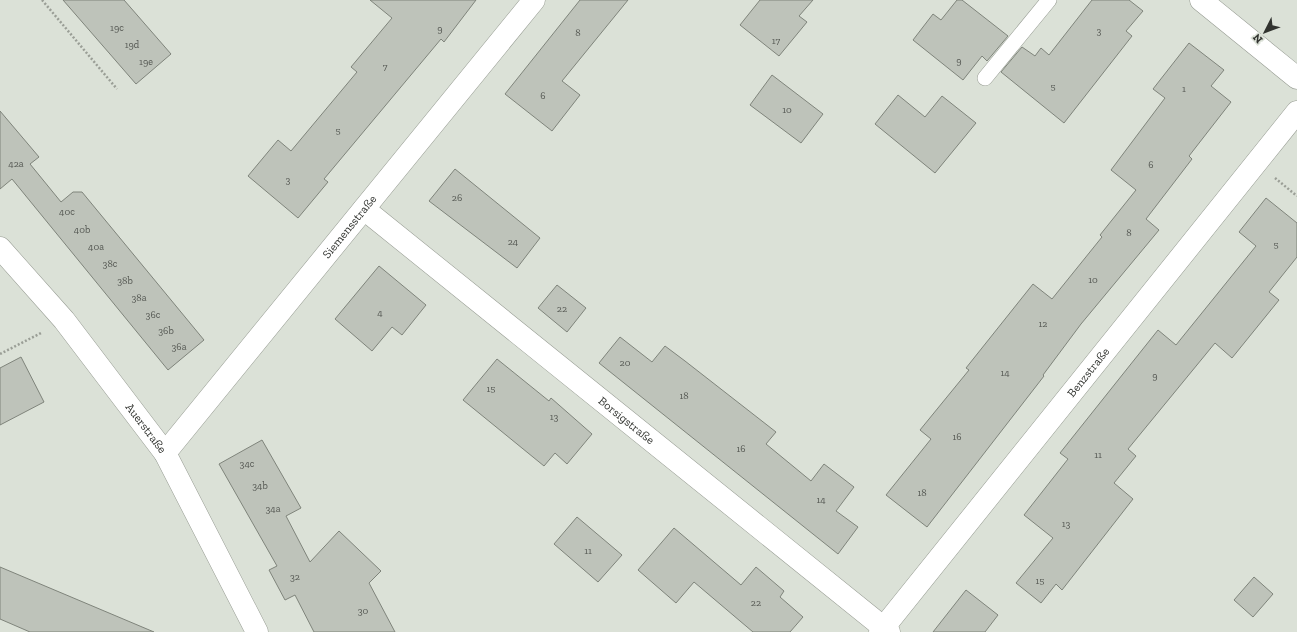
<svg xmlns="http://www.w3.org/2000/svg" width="1297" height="632" font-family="'Zilla Slab',serif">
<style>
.building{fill:#bec3ba;stroke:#7f847b}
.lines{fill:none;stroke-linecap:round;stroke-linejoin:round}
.lane-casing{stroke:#979c93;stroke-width:16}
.street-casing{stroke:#979c93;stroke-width:23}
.path{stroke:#9a9e96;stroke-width:2.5;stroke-dasharray:2 2;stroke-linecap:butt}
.lane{stroke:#fff;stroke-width:15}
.street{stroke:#fff;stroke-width:22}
.labels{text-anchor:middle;stroke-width:3;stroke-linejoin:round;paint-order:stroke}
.number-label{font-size:10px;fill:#545752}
.street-label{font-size:12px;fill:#31332f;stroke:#dbe1d7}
</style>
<rect width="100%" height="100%" fill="#dbe1d7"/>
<g class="building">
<polygon points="63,0 124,0 171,54 136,84"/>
<polygon points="370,0 476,0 444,42 441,39 324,179 328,182 298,218 248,176 278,140 291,151 357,72 351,67 392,18"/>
<polygon points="580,0 628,0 562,81 580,95 552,131 505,94"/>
<polygon points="760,0 813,0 799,16 807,22 779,56 740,25"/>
<polygon points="957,0 962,0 1008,36 987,61 982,56 963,80 913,40 933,14 941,20"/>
<polygon points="1092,0 1129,0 1143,11 1126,31 1132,36 1064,123 1001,72 1022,47 1035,56 1041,48 1049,55"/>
<polygon points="1189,43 1224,70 1211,86 1231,102 1189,156 1192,159 1146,219 1159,230 1081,324 1043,375 1044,376 927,527 886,495 931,439 920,430 969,370 966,368 1033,284 1052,299 1102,237 1100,235 1136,190 1111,170 1165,98 1153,89"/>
<polygon points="772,75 823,114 801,143 750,105"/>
<polygon points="898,95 925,117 942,96 976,123 935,173 875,124"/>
<polygon points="0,111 39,157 30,164 61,202 73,192 82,192 204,340 168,370 12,179 0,189"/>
<polygon points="455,169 540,238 517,268 429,201"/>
<polygon points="1266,198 1297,223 1297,257 1269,292 1279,300 1232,358 1215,343 1128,449 1136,456 1114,483 1133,499 1062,590 1056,584 1041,603 1016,583 1053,538 1024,515 1068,459 1060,453 1158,330 1176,345 1256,246 1239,232"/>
<polygon points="379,266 426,305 402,335 392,327 372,351 335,319"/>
<polygon points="557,285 586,308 567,332 538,308"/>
<polygon points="620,337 652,362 665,346 685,361 776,432 766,444 811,481 824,464 854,487 836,511 858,527 838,554 599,363"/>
<polygon points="21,357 44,402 0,425 0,368"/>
<polygon points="497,359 549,401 551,398 592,434 567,464 555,453 544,466 463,400"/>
<polygon points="262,440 301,508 286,516 310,562 339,531 381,571 369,583 395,632 314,632 295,595 285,600 269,570 277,566 219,464"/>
<polygon points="577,517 622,555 598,582 554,544"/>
<polygon points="674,528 741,585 756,567 784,591 780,597 803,617 790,632 753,632 694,582 676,603 638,570"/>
<polygon points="0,567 154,632 30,632 0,619"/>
<polygon points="1254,577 1273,594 1253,617 1234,600"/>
<polygon points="966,590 998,615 985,632 933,632"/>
</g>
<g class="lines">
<g class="lane-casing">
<polyline id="lane" points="985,78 1049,0"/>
</g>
<g class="street-casing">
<g id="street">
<polyline points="1201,0 1297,78"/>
<path id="s1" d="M364 209 889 632"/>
<path id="s2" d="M0 248 64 320 165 453 257 632"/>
<path id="s3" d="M165 453 534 0"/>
<path id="s4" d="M880 632 1297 112"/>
</g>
</g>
<g class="path">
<polyline points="42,0 117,89"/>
<polyline points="1275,178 1297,196"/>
<polyline points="0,354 41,333"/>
</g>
<use href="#lane" class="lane"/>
<use href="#street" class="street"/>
</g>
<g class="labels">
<g class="number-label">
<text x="117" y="31">19c</text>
<text x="440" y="32">9</text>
<text x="1099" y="34">3</text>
<text x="578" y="36">8</text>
<text x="776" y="44">17</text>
<text x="132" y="48">19d</text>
<text x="959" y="64">9</text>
<text x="146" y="65">19e</text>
<text x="385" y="70">7</text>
<text x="1053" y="90">5</text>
<text x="1184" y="92">1</text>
<text x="543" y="99">6</text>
<text x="787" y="113">10</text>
<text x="338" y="134">5</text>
<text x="16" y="167">42a</text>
<text x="1151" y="168">6</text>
<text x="288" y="183">3</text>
<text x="457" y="201">26</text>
<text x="67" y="215">40c</text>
<text x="82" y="233">40b</text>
<text x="1129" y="236">8</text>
<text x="513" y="245">24</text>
<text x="1276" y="248">5</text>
<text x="96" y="250">40a</text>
<text x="110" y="267">38c</text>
<text x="1093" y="283">10</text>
<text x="125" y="284">38b</text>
<text x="139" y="301">38a</text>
<text x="562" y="312">22</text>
<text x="380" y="316">4</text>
<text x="153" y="318">36c</text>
<text x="1043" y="327">12</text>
<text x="166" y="334">36b</text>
<text x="179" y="350">36a</text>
<text x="625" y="366">20</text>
<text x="1005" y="376">14</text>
<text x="1155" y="379">9</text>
<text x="491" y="392">15</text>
<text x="684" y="399">18</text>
<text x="554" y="420">13</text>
<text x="957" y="440">16</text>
<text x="741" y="452">16</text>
<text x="1098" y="458">11</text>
<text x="247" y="467">34c</text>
<text x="260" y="489">34b</text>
<text x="922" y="496">18</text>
<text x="821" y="503">14</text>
<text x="273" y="512">34a</text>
<text x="1066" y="527">13</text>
<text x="588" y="554">11</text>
<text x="295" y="580">32</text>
<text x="1040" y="584">15</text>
<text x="756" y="606">22</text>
<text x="363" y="614">30</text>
</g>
<g class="street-label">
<text dy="4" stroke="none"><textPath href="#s3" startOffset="292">Siemensstraße</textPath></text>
<text dy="4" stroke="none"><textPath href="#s4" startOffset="333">Benzstraße</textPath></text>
<text dy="4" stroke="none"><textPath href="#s1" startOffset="337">Borsigstraße</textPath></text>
<text dy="4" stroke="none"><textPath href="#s2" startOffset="232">Auerstraße</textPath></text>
</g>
</g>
<g transform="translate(1265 32) rotate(228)" stroke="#dbe1d7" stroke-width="3" paint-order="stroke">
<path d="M0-3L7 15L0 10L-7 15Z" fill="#31332f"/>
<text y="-6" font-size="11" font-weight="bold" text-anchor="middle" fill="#31332f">N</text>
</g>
</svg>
